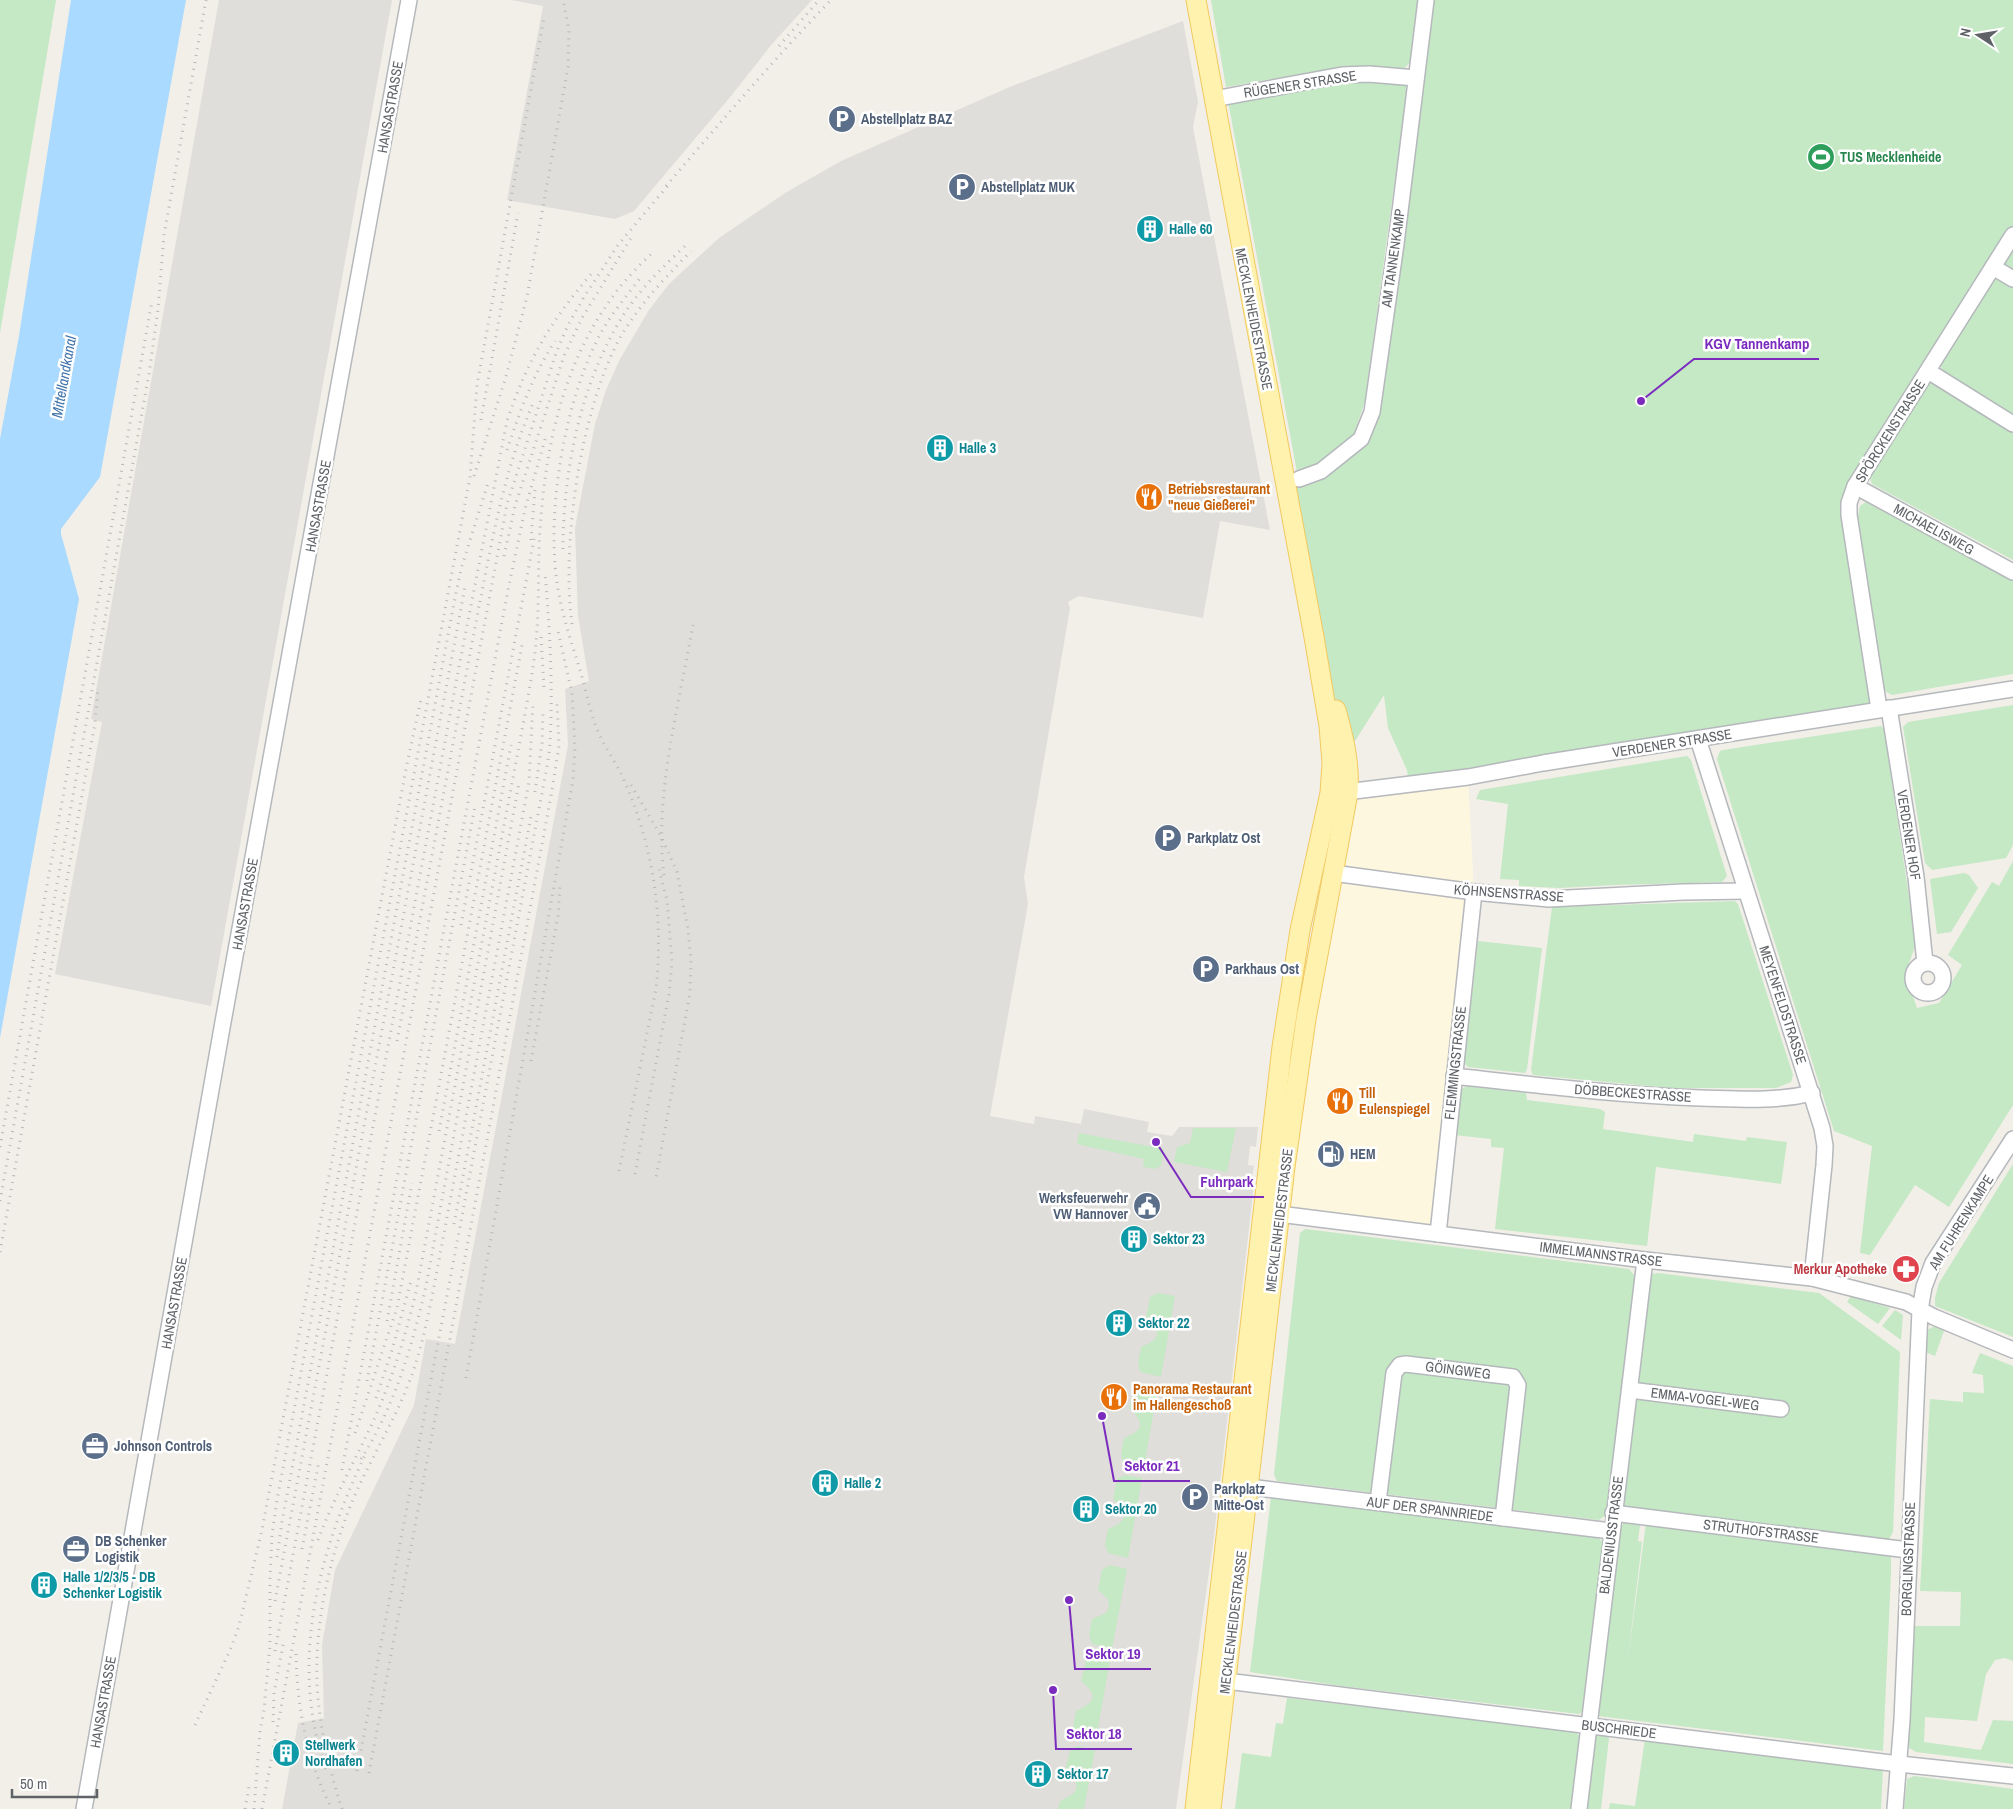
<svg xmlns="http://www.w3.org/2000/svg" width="2013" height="1809" font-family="'Archivo Narrow',sans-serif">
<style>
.commercial{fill:#fef7e0}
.industrial{fill:#e0deda}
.green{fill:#c5e8c5}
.water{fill:#aadaff}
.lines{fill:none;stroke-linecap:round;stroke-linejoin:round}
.minor-casing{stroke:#b5b8bc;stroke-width:18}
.major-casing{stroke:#f2c960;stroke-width:21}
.minor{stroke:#fff;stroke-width:15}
.major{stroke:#fff2af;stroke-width:19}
.rail{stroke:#b6b7b8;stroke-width:3;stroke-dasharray:1 6;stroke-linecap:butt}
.labels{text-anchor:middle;stroke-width:5;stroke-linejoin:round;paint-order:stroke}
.street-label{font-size:14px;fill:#5f6368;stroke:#fff}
.service-label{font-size:14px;font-weight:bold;fill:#4e5e75;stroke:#fff;text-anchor:start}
.leisure-label{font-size:14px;font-weight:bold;fill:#27864d;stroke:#fff;text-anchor:start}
.culture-label{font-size:14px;font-weight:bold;fill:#0d838f;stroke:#fff;text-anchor:start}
.food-label{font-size:14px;font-weight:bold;fill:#c56008;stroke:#fff;text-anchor:start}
.health-label{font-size:14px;font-weight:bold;fill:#be3a42;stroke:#fff;text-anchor:end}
.water-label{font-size:15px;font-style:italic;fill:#4174aa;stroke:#fff}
.leader{fill:none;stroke:#7b2cbf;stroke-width:2}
.callout-dot{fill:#7b2cbf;stroke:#fff;stroke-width:2}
.callout-label{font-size:15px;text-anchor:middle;font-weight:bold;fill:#7b2cbf;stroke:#fff;stroke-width:5;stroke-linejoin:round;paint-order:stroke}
</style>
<rect width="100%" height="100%" fill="#f1efe8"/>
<polygon class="commercial" points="1468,777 1474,892 1438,1234 1279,1214 1348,793"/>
<g class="industrial">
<polygon points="219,0 392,0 211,1006 55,974 102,722 91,719"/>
<polygon points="511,0 812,0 772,44 731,96 634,211 615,219 507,200 543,6"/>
<polygon points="1183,21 1198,102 1193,127 1270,530 1220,521 1203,618 1079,596 1068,602 1070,608 1024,877 1028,904 990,1116 1034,1124 1035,1116 1081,1124 1084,1109 1149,1122 1147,1132 1172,1136 1179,1127 1258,1127 1256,1147 1250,1146 1248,1165 1254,1166 1251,1184 1254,1184 1214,1536 1176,1809 282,1809 298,1723 324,1718 322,1645 335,1570 414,1405 426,1339 455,1344 568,745 565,689 589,681 578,616 575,528 595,424 606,390 620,359 649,310 669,284 719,238 785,193 841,161 1012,86"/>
</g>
<g class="green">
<polygon points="0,0 56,0 0,333"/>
<polygon points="1211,0 1419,0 1411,61 1404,69 1336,68 1226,87"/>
<polygon points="1426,0 2013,0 2013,235 1849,503 1879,709 1409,784 1407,770 1388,728 1384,695 1355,741 1346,744 1314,637 1284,482 1299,479 1361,440"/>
<polygon points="1362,80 1403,83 1406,85 1407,90 1365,401 1354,434 1326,461 1297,472 1228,101"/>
<polygon points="2013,245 2013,415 1942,370 1940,362"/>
<polygon points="1930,383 1935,383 2013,432 2013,560 1872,484 1869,474 1925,386"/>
<polygon points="1866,502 2013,581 2013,674 1892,695 1885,691 1881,686 1857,519 1860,506"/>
<polygon points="2013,705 2013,845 2006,858 1932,870 1925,863 1903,727 1908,722"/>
<polygon points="1881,726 1884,729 1916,944 1905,974 1917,1008 1939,1003 1962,965 1948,955 1992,882 1999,886 2013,861 2013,1105 1949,1207 1915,1185 1870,1255 1860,1253 1872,1146 1834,1131 1717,759 1720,751 1723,750"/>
<polygon points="1687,756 1691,760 1727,876 1722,882 1614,885 1559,888 1519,886 1519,880 1500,879 1508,804 1476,799 1480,790"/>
<polygon points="1964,873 1969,875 1978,888 1951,932 1937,934 1930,879"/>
<polygon points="1735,901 1738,904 1793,1075 1791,1082 1776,1088 1670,1088 1533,1075 1531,1070 1552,907"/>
<polygon points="1478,941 1542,948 1527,1069 1525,1073 1468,1067 1464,1063"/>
<polygon points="1467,1086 1526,1093 1527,1100 1600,1109 1605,1112 1603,1129 1693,1142 1694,1134 1746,1141 1747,1137 1787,1142 1781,1184 1656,1167 1647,1246 1495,1229 1504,1148 1491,1147 1491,1139 1454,1135 1460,1090"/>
<polygon points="1193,1128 1236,1128 1227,1172 1174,1162 1177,1147 1190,1143"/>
<polygon points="1079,1133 1164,1149 1161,1166 1155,1169 1143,1167 1144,1159 1077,1144"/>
<polygon points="2013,1164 2013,1337 1935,1306 1935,1298 1939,1283"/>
<polygon points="1305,1229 1629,1269 1635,1276 1606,1515 1599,1520 1277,1481 1274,1475 1300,1233"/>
<polygon points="1658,1273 1819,1293 1900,1352 1893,1532 1889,1539 1886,1540 1624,1507 1650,1278 1652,1274"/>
<path d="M1158 1293 1175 1296 1161 1377 1140 1372 1138 1363 1141 1347C1161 1339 1162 1332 1146 1317L1150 1297Z"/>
<polygon points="1851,1296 1890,1308 1878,1324 1847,1302"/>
<polygon points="1895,1310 1903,1315 1901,1340 1882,1326"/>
<polygon points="1937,1325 1945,1328 1935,1356 1925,1352 1927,1330"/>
<polygon points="1980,1353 2013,1366 2013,1661 2005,1658 1995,1660 1986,1674 1977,1721 1925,1717 1924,1742 1981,1750 1993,1720 2013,1721 2013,1764 1916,1752 1909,1748 1907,1741 1912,1626 1960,1626 1961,1592 1920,1591 1930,1399 1963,1402 1963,1392 1984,1393 1983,1375 1972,1373"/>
<path d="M1141 1384 1158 1387 1144 1467 1123 1462 1121 1454 1124 1438C1144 1430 1145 1423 1129 1408L1134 1388Z"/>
<path d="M1125 1475 1142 1478 1128 1558 1108 1553 1105 1545 1108 1529C1128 1521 1129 1514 1113 1499L1117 1479Z"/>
<polygon points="1271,1497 1596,1536 1603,1542 1582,1712 1579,1714 1341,1686 1250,1672"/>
<polygon points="1624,1523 1640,1525 1638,1541 1642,1542 1627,1666 1646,1523 1889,1554 1891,1557 1891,1573 1883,1751 1598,1716 1600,1681 1621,1527"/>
<polygon points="1110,1565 1127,1569 1112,1649 1092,1644 1089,1635 1092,1619 1106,1613 1109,1607 1108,1599 1098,1590 1102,1570"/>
<path d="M1093 1656 1110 1660 1096 1740 1075 1735 1073 1727 1076 1711C1096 1702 1098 1695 1081 1681L1086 1661Z"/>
<polygon points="1287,1698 1576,1731 1580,1738 1572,1809 1235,1809 1242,1753 1271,1757 1276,1723 1283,1724"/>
<polygon points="1595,1734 1607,1735 1609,1738 1601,1809 1583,1809"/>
<polygon points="1645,1739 1883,1769 1881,1809 1609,1809 1610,1803 1635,1806"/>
<polygon points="1077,1746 1095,1750 1084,1809 1058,1809 1060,1801 1073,1794 1077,1788 1075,1780 1065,1771 1070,1751"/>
<polygon points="1914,1776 2013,1789 2013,1809 1904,1809 1907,1779"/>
</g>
<polygon class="water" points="71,0 186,0 100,477 61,529 61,534 79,599 0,1038 0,439 19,336"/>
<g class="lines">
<g class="minor-casing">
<g id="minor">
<polyline points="1214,99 1342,75 1369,74 1416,78"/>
<polyline points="1993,267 2013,279"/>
<polyline points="1928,371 2013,424"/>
<polyline points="1299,479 1321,471 1361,439 1372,412 1396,244 1426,0"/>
<polyline points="1855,486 2013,572"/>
<polyline points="1889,708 1916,877 1925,963"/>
<polyline points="1879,709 1849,515 1849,503 1855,486 2013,235"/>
<polyline points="1698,739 1822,1128 1825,1146 1824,1165 1812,1278"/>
<polyline points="1338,793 1468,777 1543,763 2013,689"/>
<polyline points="1333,873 1474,892 1549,899 1683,892 1746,891"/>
<circle cx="1928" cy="978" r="15"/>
<path d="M1454 1076C1536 1085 1618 1095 1701 1098 1739 1099 1775 1102 1812 1093"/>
<polyline points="1279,1214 1645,1260 1812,1278 1906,1302 1934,1317 2013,1350"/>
<polyline points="1438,1234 1474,892"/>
<polyline points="1630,1390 1781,1409"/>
<polyline points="1249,1487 1611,1531"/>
<polyline points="1378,1502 1394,1373 1400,1365 1406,1364 1513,1377 1518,1385 1503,1518"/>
<polyline points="1613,1513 1908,1550"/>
<polyline points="1226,1681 1899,1764 2013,1776"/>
<polyline points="84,1809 223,1022 409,0"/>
<polyline points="1579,1809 1645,1260"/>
<polyline points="1895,1809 1902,1720 1920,1310 1924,1287 1933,1263 2013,1139"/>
</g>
</g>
<g class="major-casing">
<g id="major">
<polyline points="1195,1809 1282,1047 1300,930 1330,793 1332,763 1329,726 1314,637 1196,0"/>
<path d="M1211 1809 1285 1167 1306 1019 1348 793C1350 763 1344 739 1336 710"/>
</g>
</g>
<use href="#minor" class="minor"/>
<use href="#major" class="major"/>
<g class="rail">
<polyline points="779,46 819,0"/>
<path d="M666 186C720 123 774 59 831 0"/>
<polyline points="481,420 518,213"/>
<path d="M507 450C520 411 533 375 555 341"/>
<polyline points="474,476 505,380 527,297 568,67 569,30 563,0"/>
<polyline points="531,540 535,490"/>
<path d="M563 549C563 469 582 374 629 307 645 284 665 265 685 246"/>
<polyline points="504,556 515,506 564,356 582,318 631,238"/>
<path d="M480 602C493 534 506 465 534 401"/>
<path d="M572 624C561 543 581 408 621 336 640 304 665 278 691 251"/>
<polyline points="541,637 544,687"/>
<polyline points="631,785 661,836 677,872 688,929 691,960 690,993 656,1178"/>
<polyline points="535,792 542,743 543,710"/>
<path d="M664 875C654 795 679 705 693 625"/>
<polyline points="461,925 535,534"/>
<polyline points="397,1041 479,606"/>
<polyline points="531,1061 558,916 560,886"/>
<polyline points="439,1131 511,745"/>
<polyline points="0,1147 152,301"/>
<path d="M619 1171 656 989C664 916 653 845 623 778 616 762 605 748 598 732 590 712 586 690 580 670 571 641 561 612 557 582 546 508 566 394 603 329 614 311 628 294 641 277"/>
<polyline points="635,1174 669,994 672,962 667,900 659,869"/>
<polyline points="0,1201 149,374 158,309 164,235 206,0"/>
<polyline points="454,1224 531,816"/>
<polyline points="0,1252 95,723 98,688"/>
<polyline points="387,1321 412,1183"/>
<polyline points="466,1378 573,780 575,748 572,693 557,627"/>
<polyline points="367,1381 475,806"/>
<polyline points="376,1398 392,1350 411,1281"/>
<polyline points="355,1433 397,1308 523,640"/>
<path d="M361 1459C395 1406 412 1346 426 1286L519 783"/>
<polyline points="342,1470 508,590 525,509 546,436"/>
<path d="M318 1540C333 1500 353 1464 371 1426 391 1383 405 1338 416 1292L525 714C529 690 534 666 536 642 540 601 537 559 541 517 547 440 565 362 611 299 623 281 639 266 654 251"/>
<polyline points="302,1549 319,1461"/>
<polyline points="277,1557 282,1522 454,603 461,569 488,483"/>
<polyline points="275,1601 465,587"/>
<path d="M275 1651 458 672 507 421C528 359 549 324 591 274"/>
<path d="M296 1654C297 1707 307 1762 332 1809"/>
<polyline points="273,1722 274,1693 284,1640"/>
<polyline points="195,1725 231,1648 239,1626 262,1530 407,764 421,699"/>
<path d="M326 1769C288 1663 319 1551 366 1453"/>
<path d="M357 1771 542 793C545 776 549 759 550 743 553 686 550 629 545 573"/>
<polyline points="369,1773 551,796 559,746 557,703"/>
<polyline points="245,1809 249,1787"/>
<polyline points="254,1809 260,1731 264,1710 270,1645 270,1579 272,1535 277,1500 470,477 477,385 544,18"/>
<polyline points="262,1809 507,504 556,353 568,325 584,297 618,245 670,183"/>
<path d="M342 1809C327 1763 315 1708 317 1660 318 1612 331 1556 348 1512 366 1465 394 1424 411 1377 421 1351 426 1324 432 1297L529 782 533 702"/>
</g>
</g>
<defs>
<g id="parking-disc" transform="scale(1.4375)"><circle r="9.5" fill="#5c6f8a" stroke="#fff"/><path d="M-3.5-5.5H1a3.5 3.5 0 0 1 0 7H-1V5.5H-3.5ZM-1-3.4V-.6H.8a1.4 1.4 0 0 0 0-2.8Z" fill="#fff"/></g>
<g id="stadium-disc" transform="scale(1.4375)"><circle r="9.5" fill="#2e9e5b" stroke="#fff"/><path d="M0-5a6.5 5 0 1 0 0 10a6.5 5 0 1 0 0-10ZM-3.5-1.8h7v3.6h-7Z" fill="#fff"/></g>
<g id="building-disc" transform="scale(1.4375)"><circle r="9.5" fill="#0f9aa8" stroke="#fff"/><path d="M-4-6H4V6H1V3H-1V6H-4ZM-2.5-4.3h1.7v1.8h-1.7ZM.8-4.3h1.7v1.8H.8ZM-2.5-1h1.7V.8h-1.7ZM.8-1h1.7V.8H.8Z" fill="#fff"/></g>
<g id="restaurant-disc" transform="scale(1.4375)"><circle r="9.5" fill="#e8710a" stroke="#fff"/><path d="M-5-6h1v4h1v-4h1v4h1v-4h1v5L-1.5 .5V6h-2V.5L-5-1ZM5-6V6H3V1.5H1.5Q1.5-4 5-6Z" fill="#fff"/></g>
<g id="fuel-disc" transform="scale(1.4375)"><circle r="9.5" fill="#5c6f8a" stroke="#fff"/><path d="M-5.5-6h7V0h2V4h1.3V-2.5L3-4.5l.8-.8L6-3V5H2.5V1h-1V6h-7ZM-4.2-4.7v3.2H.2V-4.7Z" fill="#fff"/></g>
<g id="civic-disc" transform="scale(1.4375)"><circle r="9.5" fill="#5c6f8a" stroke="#fff"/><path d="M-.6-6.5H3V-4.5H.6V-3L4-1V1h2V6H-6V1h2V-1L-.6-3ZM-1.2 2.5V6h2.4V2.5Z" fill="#fff"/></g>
<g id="pharmacy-disc" transform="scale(1.4375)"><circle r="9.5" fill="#e0444e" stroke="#fff"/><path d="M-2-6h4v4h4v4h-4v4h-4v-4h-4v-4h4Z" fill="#fff"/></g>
<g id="office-disc" transform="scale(1.4375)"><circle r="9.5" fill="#5c6f8a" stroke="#fff"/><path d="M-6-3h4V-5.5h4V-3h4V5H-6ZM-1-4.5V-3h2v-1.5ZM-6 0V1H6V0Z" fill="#fff"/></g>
</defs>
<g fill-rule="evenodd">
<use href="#parking-disc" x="842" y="119"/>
<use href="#stadium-disc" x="1821" y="157"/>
<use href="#parking-disc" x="962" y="187"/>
<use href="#building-disc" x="1150" y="229"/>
<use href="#building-disc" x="940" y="448"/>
<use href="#restaurant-disc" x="1149" y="497"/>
<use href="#parking-disc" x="1168" y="838"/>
<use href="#parking-disc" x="1206" y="969"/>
<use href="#restaurant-disc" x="1340" y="1101"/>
<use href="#fuel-disc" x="1331" y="1154"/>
<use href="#civic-disc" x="1147" y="1206"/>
<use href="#building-disc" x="1134" y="1239"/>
<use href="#pharmacy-disc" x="1906" y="1269"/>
<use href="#building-disc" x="1119" y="1323"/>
<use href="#restaurant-disc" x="1114" y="1397"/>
<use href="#office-disc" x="95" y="1446"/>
<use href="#building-disc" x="825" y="1483"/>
<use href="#parking-disc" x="1195" y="1497"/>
<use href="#building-disc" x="1086" y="1509"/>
<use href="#office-disc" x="76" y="1549"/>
<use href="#building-disc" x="44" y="1585"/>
<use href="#building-disc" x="286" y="1753"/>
<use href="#building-disc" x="1038" y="1774"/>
</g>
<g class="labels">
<g class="street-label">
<text transform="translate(1300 84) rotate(-9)" y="5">RÜGENER STRASSE</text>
<text transform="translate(390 107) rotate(-80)" y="5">HANSASTRASSE</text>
<text transform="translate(1393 258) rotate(-82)" y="5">AM TANNENKAMP</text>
<text transform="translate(1254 319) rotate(79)" y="5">MECKLENHEIDESTRASSE</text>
<text transform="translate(1890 431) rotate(-58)" y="5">SPÖRCKENSTRASSE</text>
<text transform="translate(318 506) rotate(-80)" y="5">HANSASTRASSE</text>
<text transform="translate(1934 529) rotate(29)" y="5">MICHAELISWEG</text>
<text transform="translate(1672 743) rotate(-9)" y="5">VERDENER STRASSE</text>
<text transform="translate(1909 835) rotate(81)" y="5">VERDENER HOF</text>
<text transform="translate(1509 893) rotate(4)" y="5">KÖHNSENSTRASSE</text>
<text transform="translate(245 904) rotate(-80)" y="5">HANSASTRASSE</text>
<text transform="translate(1783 1005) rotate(72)" y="5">MEYENFELDSTRASSE</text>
<text transform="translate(1455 1063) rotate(-84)" y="5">FLEMMINGSTRASSE</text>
<text transform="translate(1633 1093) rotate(4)" y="5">DÖBBECKESTRASSE</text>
<text transform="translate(1279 1220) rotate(-83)" y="5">MECKLENHEIDESTRASSE</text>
<text transform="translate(1961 1222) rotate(-58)" y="5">AM FUHRENKAMPE</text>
<text transform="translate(1601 1254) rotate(7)" y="5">IMMELMANNSTRASSE</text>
<text transform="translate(174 1303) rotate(-80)" y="5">HANSASTRASSE</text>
<text transform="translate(1458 1370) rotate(7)" y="5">GÖINGWEG</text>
<text transform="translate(1705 1399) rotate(7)" y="5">EMMA-VOGEL-WEG</text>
<text transform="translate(1430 1509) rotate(7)" y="5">AUF DER SPANNRIEDE</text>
<text transform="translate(1761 1531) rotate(7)" y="5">STRUTHOFSTRASSE</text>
<text transform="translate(1611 1535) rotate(-83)" y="5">BALDENIUSSTRASSE</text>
<text transform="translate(1908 1559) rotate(-88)" y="5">BORGLINGSTRASSE</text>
<text transform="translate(1233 1622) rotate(-83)" y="5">MECKLENHEIDESTRASSE</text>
<text transform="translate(103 1702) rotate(-80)" y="5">HANSASTRASSE</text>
<text transform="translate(1619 1729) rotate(7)" y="5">BUSCHRIEDE</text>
</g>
<g class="service-label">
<text x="861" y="124">Abstellplatz BAZ</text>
<text x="981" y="192">Abstellplatz MUK</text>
<text x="1187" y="843">Parkplatz Ost</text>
<text x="1225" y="974">Parkhaus Ost</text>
<text x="1350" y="1159">HEM</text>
<text x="1128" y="1203" text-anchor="end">Werksfeuerwehr<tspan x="1128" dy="16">VW Hannover</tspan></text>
<text x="114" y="1451">Johnson Controls</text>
<text x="1214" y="1494">Parkplatz<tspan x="1214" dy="16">Mitte-Ost</tspan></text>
<text x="95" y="1546">DB Schenker<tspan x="95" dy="16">Logistik</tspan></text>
</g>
<g class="leisure-label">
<text x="1840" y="162">TUS Mecklenheide</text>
</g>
<g class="culture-label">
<text x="1169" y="234">Halle 60</text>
<text x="959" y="453">Halle 3</text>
<text x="1153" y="1244">Sektor 23</text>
<text x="1138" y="1328">Sektor 22</text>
<text x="844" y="1488">Halle 2</text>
<text x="1105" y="1514">Sektor 20</text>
<text x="63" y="1582">Halle 1/2/3/5 - DB<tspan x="63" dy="16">Schenker Logistik</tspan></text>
<text x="305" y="1750">Stellwerk<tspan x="305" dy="16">Nordhafen</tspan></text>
<text x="1057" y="1779">Sektor 17</text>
</g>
<g class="food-label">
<text x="1168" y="494">Betriebsrestaurant<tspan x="1168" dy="16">"neue Gießerei"</tspan></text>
<text x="1359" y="1098">Till<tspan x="1359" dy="16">Eulenspiegel</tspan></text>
<text x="1133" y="1394">Panorama Restaurant<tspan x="1133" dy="16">im Hallengeschoß</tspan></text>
</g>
<g class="health-label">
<text x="1887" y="1274">Merkur Apotheke</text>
</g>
<g class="water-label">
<text transform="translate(64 377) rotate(-80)" y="5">Mittellandkanal</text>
</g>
</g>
<path class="leader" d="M1641 401L1694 359H1819M1156 1142L1191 1197H1264M1102 1416L1114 1481H1190M1069 1600L1075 1669H1151M1053 1690L1056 1749H1132"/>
<g class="callout-dot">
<circle cx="1641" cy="401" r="5"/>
<circle cx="1156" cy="1142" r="5"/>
<circle cx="1102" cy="1416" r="5"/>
<circle cx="1069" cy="1600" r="5"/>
<circle cx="1053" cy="1690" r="5"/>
</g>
<g class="callout-label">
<text x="1757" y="349">KGV Tannenkamp</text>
<text x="1227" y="1187">Fuhrpark</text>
<text x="1152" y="1471">Sektor 21</text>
<text x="1113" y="1659">Sektor 19</text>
<text x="1094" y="1739">Sektor 18</text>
</g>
<g transform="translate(1978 35) rotate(282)" stroke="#ffffff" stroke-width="4" paint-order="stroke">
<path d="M0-4L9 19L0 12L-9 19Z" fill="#5f6368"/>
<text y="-8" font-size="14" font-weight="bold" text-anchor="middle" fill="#5f6368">N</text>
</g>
<path d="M12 1789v8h85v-8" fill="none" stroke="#5f6368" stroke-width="2.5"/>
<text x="20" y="1789" font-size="15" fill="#5f6368" stroke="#ffffff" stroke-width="4" paint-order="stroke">50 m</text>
</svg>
